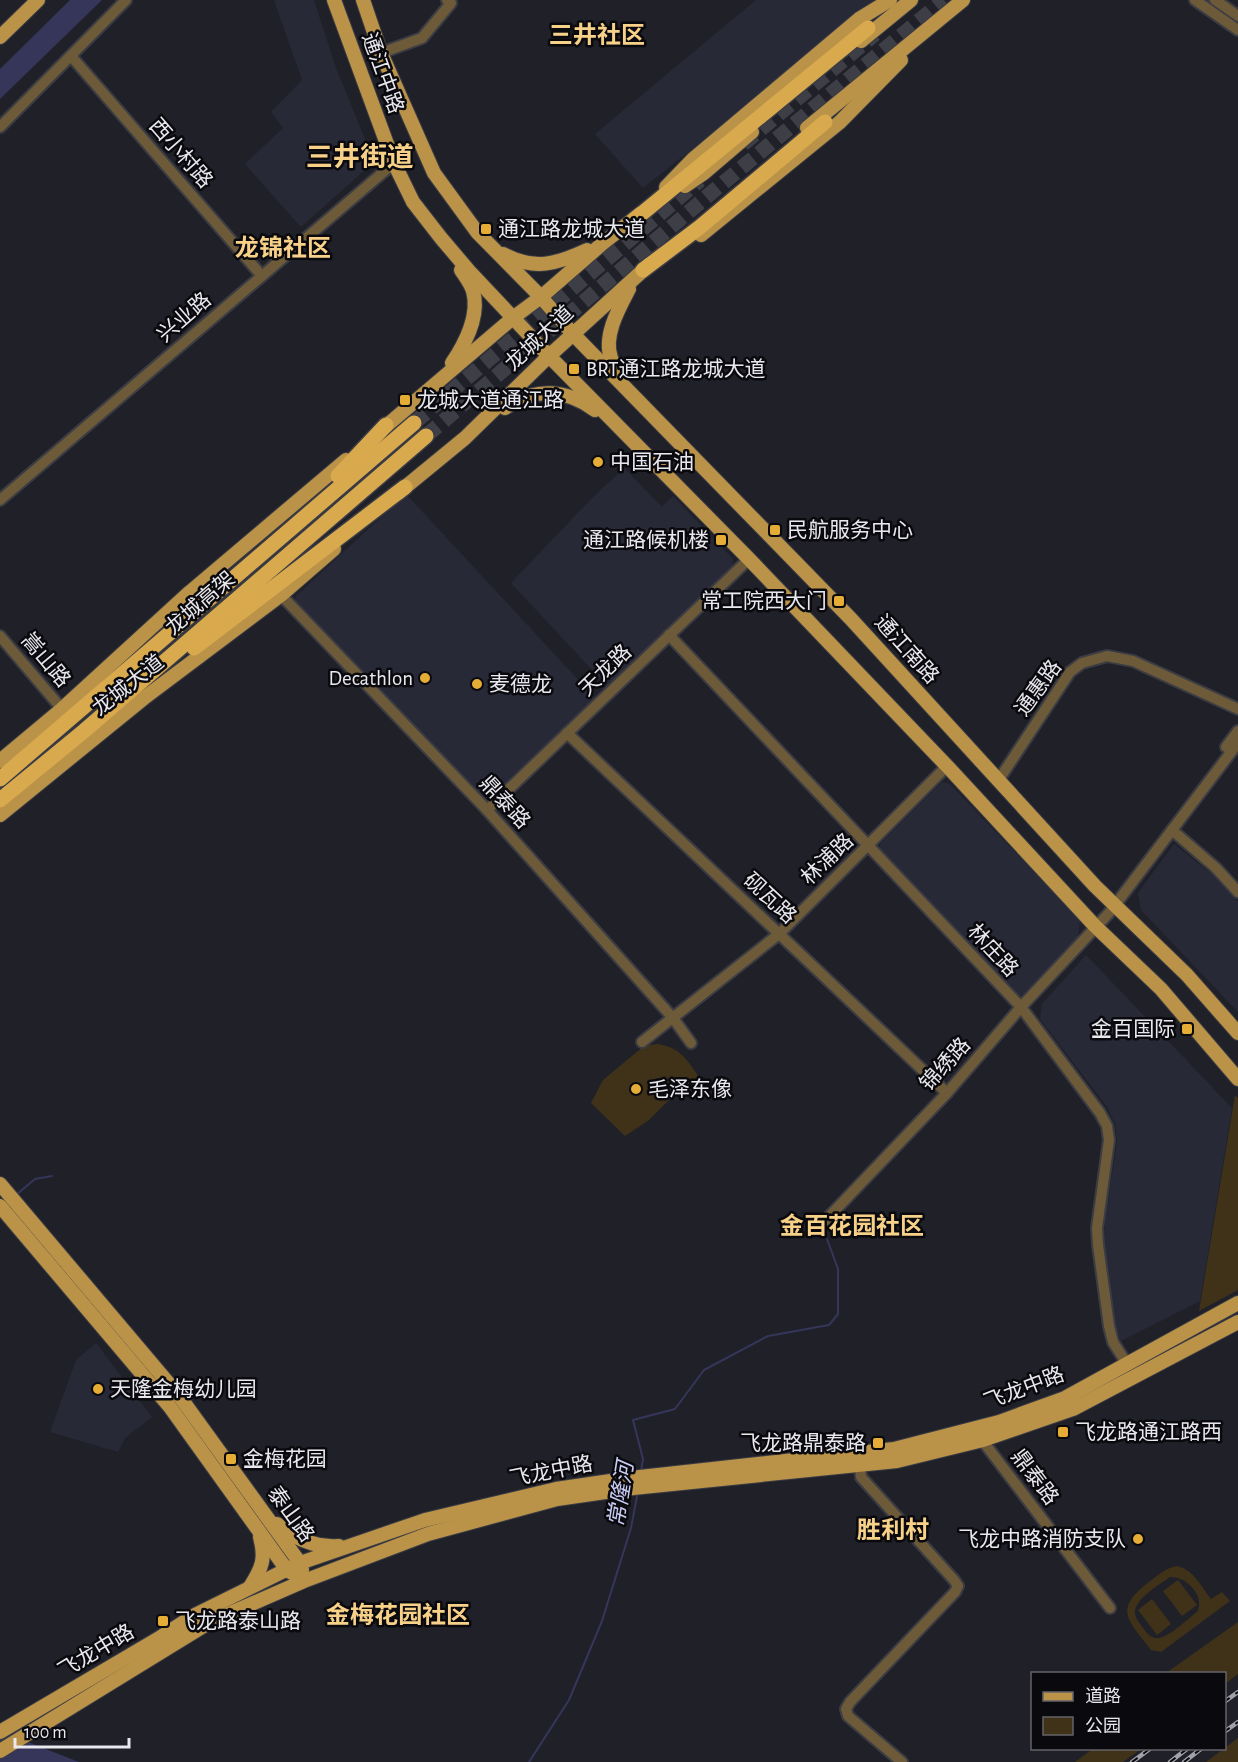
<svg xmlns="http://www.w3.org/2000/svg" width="1238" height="1762" font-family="'Alegreya Sans','Noto Sans SC',sans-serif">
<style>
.built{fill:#282937}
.green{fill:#3f3219;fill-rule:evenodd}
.water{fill:#35365a}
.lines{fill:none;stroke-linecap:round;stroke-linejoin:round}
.stream{stroke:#35365a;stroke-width:2}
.highway-tunnel{stroke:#3d3e46;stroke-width:15;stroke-dasharray:15 8;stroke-linecap:butt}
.minor-casing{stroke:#3b3c44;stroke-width:14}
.major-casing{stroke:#3b3c44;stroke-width:16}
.highway-casing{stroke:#3b3c44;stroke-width:18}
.minor{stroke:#6d5a38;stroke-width:10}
.major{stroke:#ba9348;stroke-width:14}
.highway{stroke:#d9a94d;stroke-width:15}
.rail-casing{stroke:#a2a2a9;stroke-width:4.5}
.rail{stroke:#0a0a0e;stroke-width:2;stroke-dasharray:7;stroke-linecap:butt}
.poi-dot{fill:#e5ad36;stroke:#0a0a0e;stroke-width:2}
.labels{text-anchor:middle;stroke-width:5;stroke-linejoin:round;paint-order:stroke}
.street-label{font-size:21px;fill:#e8e8ee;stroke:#0a0a0e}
.poi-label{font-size:21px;fill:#e8e8ee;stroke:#0a0a0e;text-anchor:start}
.water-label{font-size:22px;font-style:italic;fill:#c9ccf4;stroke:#0a0a0e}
.quarter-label{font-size:24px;font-weight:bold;fill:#f8d189;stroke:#0a0a0e}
.district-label{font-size:27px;font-weight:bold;fill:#f8d189;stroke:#0a0a0e}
</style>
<rect width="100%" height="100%" fill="#1f2028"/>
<g class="built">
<polygon points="274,0 314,0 336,68 370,151 366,169 301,227 245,164 283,128 271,112 302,80"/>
<polygon points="756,0 880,0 643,188 595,134"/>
<polygon points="624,468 662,507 673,496 733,559 732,569 608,687 511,583 591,499"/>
<polygon points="406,494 596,699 497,790 486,794 472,791 294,602 296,596"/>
<polygon points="942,782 950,784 1080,920 1078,937 1022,995 1016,995 880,850 880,844"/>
<polygon points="1174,844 1213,875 1238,902 1238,1012 1141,910 1138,893"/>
<polygon points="1086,955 1232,1108 1200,1301 1121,1341 1112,1315 1104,1243 1105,1218 1117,1142 1115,1124 1107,1107 1040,1019 1042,1004"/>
<polygon points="96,1343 152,1417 125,1438 118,1452 50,1432 76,1360"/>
</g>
<g class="green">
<path d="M658 1044C684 1048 689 1064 704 1084L695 1089 673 1096 649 1120 625 1136 591 1103 603 1080 644 1046Z"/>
<polygon points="1235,1095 1238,1098 1238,1290 1199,1311"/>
<path d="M1177 1566C1194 1570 1201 1586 1211 1599L1222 1592 1230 1601 1161 1652 1151 1650C1129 1620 1112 1610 1149 1582 1158 1575 1166 1568 1177 1566ZM1170 1577C1186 1576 1206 1596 1197 1612 1189 1618 1169 1637 1159 1638 1152 1639 1147 1634 1144 1629 1141 1625 1137 1621 1136 1617 1129 1602 1159 1585 1170 1577Z"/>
<polygon points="1178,1580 1197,1605 1182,1616 1163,1591"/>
<polygon points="1152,1599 1171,1624 1157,1635 1138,1610"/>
<polygon points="1238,1622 1238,1674 1225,1684 1224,1674 1166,1673"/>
<polygon points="1238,1738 1238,1762 1206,1762"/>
<polygon points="1094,1748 1141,1748 1141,1749 1123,1762 1075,1762"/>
</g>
<g class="water">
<polygon points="70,0 102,0 0,99 0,69"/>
<polygon points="0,1731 79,1762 0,1762"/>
</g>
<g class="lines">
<g class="stream">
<polyline points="16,1195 35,1179 52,1176"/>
<polyline points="641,1471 643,1459 633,1420 675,1409 704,1370 768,1336 829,1325 838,1314 838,1269 827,1239"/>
<polyline points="529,1762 569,1700 602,1621 631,1528 638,1491"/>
</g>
<g class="highway-tunnel">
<polyline points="743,144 875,34"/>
<polyline points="414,423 700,180"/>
<polyline points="426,436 711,193 944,0"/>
</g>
<g class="minor-casing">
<g id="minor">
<polyline points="1195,0 1238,30"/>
<polyline points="1215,0 1238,16"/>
<polyline points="381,53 422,38 451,3 447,0"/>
<polyline points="71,56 262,276"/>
<polyline points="0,127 126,0"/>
<polyline points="0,500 394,163"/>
<polyline points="281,595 487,810 673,1018 691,1043"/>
<polyline points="669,635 1021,1007 1100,1113 1107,1126 1109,1140 1097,1228 1098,1245 1109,1326 1113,1342 1127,1364"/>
<polyline points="0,636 62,709"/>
<polyline points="567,733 947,1093"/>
<polyline points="1226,747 1238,731"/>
<polyline points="998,781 1070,672 1082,663 1107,656 1133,661 1238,709"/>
<polyline points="487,810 749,559"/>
<polyline points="1172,830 1216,868 1238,892"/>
<polyline points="642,1042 779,934 947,766"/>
<polyline points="821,1225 947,1093 1021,1007 1109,913 1238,743"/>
<polyline points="979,1436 1110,1608"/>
<polyline points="860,1465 861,1477 954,1580 958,1586 955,1592 850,1702 846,1709 848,1716 902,1762"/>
</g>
</g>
<g class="major-casing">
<g id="major">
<polyline points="334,0 394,163 413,202 441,238 469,271 549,356 749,559 947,766 1095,926 1161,989 1238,1079"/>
<polyline points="363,0 381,53 434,173 477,232 541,297 573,334 851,619 1095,886 1187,975 1238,1033"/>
<polyline points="0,37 38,0"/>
<polyline points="861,41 911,0"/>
<polyline points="807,128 963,0"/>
<polyline points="685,186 704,173 752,132"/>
<polyline points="666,187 693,159 859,19 890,0"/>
<polyline points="701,235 840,122 901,60"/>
<path d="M503 254C534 271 557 264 587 250"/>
<path d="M452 363C465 344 480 315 473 291 471 284 465 276 461 270"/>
<path d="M620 375C617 369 613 363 611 358 603 336 619 308 629 289"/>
<path d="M505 408C535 387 566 389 595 410"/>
<polyline points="379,432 514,317 541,297 603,243 640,214"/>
<polyline points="398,493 465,438 549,356 650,264"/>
<polyline points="0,761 62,709 190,592 346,460"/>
<polyline points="0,815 144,698 281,595 334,549"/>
<polyline points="0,1184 180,1397 300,1563 302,1570"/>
<polyline points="0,1206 170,1407 287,1570 292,1573"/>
<path d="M277 1524C294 1538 316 1548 339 1546"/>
<path d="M250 1587C262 1568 266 1559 260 1537"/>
<polyline points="0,1732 161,1637 195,1615 300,1563 425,1520 556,1489 631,1478 894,1449 999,1422 1065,1398 1238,1303"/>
<polyline points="0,1751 210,1622 304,1581 428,1534 557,1499 633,1488 897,1461 983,1440 1073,1409 1238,1322"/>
</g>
</g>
<g class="highway-casing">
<g id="highway">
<polyline points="634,220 868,28"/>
<polyline points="643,270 700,227 825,122"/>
<polyline points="338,476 386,425"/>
<polyline points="194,648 405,487"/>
<polyline points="0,779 414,423"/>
<polyline points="0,800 84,731 426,436"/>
</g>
</g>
<use href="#minor" class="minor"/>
<use href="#major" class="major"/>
<use href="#highway" class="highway"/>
<g class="rail-casing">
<g id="rail">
<polyline points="1224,1702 1238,1692"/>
<polyline points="1224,1732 1238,1722"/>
<polyline points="1132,1762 1151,1748"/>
<polyline points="1170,1762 1188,1748"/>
<polyline points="1184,1762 1202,1748"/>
</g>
</g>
<use href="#rail" class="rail"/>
</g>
<g class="poi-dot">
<rect x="480" y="223" width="12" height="12" rx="3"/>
<rect x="568" y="363" width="12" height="12" rx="3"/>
<rect x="399" y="394" width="12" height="12" rx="3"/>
<circle cx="598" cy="462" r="6"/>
<rect x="769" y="524" width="12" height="12" rx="3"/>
<rect x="715" y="534" width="12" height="12" rx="3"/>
<rect x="833" y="595" width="12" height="12" rx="3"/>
<circle cx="425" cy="678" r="6"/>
<circle cx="477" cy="684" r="6"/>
<rect x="1181" y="1023" width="12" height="12" rx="3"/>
<circle cx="636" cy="1089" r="6"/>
<circle cx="98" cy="1389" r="6"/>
<rect x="1057" y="1426" width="12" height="12" rx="3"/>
<rect x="872" y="1437" width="12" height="12" rx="3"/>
<rect x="225" y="1453" width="12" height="12" rx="3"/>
<circle cx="1138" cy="1539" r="6"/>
<rect x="157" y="1615" width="12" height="12" rx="3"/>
</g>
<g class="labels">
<g class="street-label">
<text transform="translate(383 73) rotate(70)" y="7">通江中路</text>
<text transform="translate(181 153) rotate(49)" y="7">西小村路</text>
<text transform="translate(184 317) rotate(-41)" y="7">兴业路</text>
<text transform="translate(539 338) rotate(-43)" y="7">龙城大道</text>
<text transform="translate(200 603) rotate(-41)" y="7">龙城高架</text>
<text transform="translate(907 649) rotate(48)" y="7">通江南路</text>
<text transform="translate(46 660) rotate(50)" y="7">嵩山路</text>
<text transform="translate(605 670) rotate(-44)" y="7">天龙路</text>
<text transform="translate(128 685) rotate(-38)" y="7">龙城大道</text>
<text transform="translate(1038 688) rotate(-54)" y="7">通惠路</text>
<text transform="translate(505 802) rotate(47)" y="7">鼎泰路</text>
<text transform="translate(827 859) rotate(-44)" y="7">林浦路</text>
<text transform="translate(770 898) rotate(43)" y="7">砚瓦路</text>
<text transform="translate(993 950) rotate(47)" y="7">林庄路</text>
<text transform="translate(945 1064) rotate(-48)" y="7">锦绣路</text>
<text transform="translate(1024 1388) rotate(-21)" y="7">飞龙中路</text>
<text transform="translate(551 1471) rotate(-11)" y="7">飞龙中路</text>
<text transform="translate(1035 1477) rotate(53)" y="7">鼎泰路</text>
<text transform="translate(291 1514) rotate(54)" y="7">泰山路</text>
<text transform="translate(96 1651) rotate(-31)" y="7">飞龙中路</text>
</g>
<g class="poi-label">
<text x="498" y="236">通江路龙城大道</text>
<text x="586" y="376">BRT通江路龙城大道</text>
<text x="417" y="407">龙城大道通江路</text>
<text x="610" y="469">中国石油</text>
<text x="787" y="537">民航服务中心</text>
<text x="709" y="547" text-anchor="end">通江路候机楼</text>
<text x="827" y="608" text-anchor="end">常工院西大门</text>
<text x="413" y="685" text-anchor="end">Decathlon</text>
<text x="489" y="691">麦德龙</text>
<text x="1175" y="1036" text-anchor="end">金百国际</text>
<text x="648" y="1096">毛泽东像</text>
<text x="110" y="1396">天隆金梅幼儿园</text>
<text x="1075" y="1439">飞龙路通江路西</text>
<text x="866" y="1450" text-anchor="end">飞龙路鼎泰路</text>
<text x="243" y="1466">金梅花园</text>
<text x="1126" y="1546" text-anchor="end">飞龙中路消防支队</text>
<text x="175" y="1628">飞龙路泰山路</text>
</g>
<g class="water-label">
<text transform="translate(620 1494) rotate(-81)" y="8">常隆河</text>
</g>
<g class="quarter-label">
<text x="597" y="43">三井社区</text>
<text x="283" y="256">龙锦社区</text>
<text x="852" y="1234">金百花园社区</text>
<text x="893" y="1538">胜利村</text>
<text x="398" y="1623">金梅花园社区</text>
</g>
<g class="district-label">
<text x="360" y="166">三井街道</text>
</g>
</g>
<rect x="1031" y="1672" width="195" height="78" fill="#0a0a0e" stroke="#636368" stroke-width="1.5"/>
<rect x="1043" y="1692" width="30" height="9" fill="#ba9348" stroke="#636368" stroke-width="1.5"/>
<text x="1085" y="1702" font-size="18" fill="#e8e8ee">道路</text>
<rect x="1043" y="1717" width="30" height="18" fill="#3f3219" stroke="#636368" stroke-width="1.5"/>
<text x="1085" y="1732" font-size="18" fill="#e8e8ee">公园</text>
<path d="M15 1738v9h114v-9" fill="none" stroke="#e8e8ee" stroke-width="3"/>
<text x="24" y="1738" font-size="18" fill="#e8e8ee" stroke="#0a0a0e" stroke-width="4.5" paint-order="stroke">100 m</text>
</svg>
